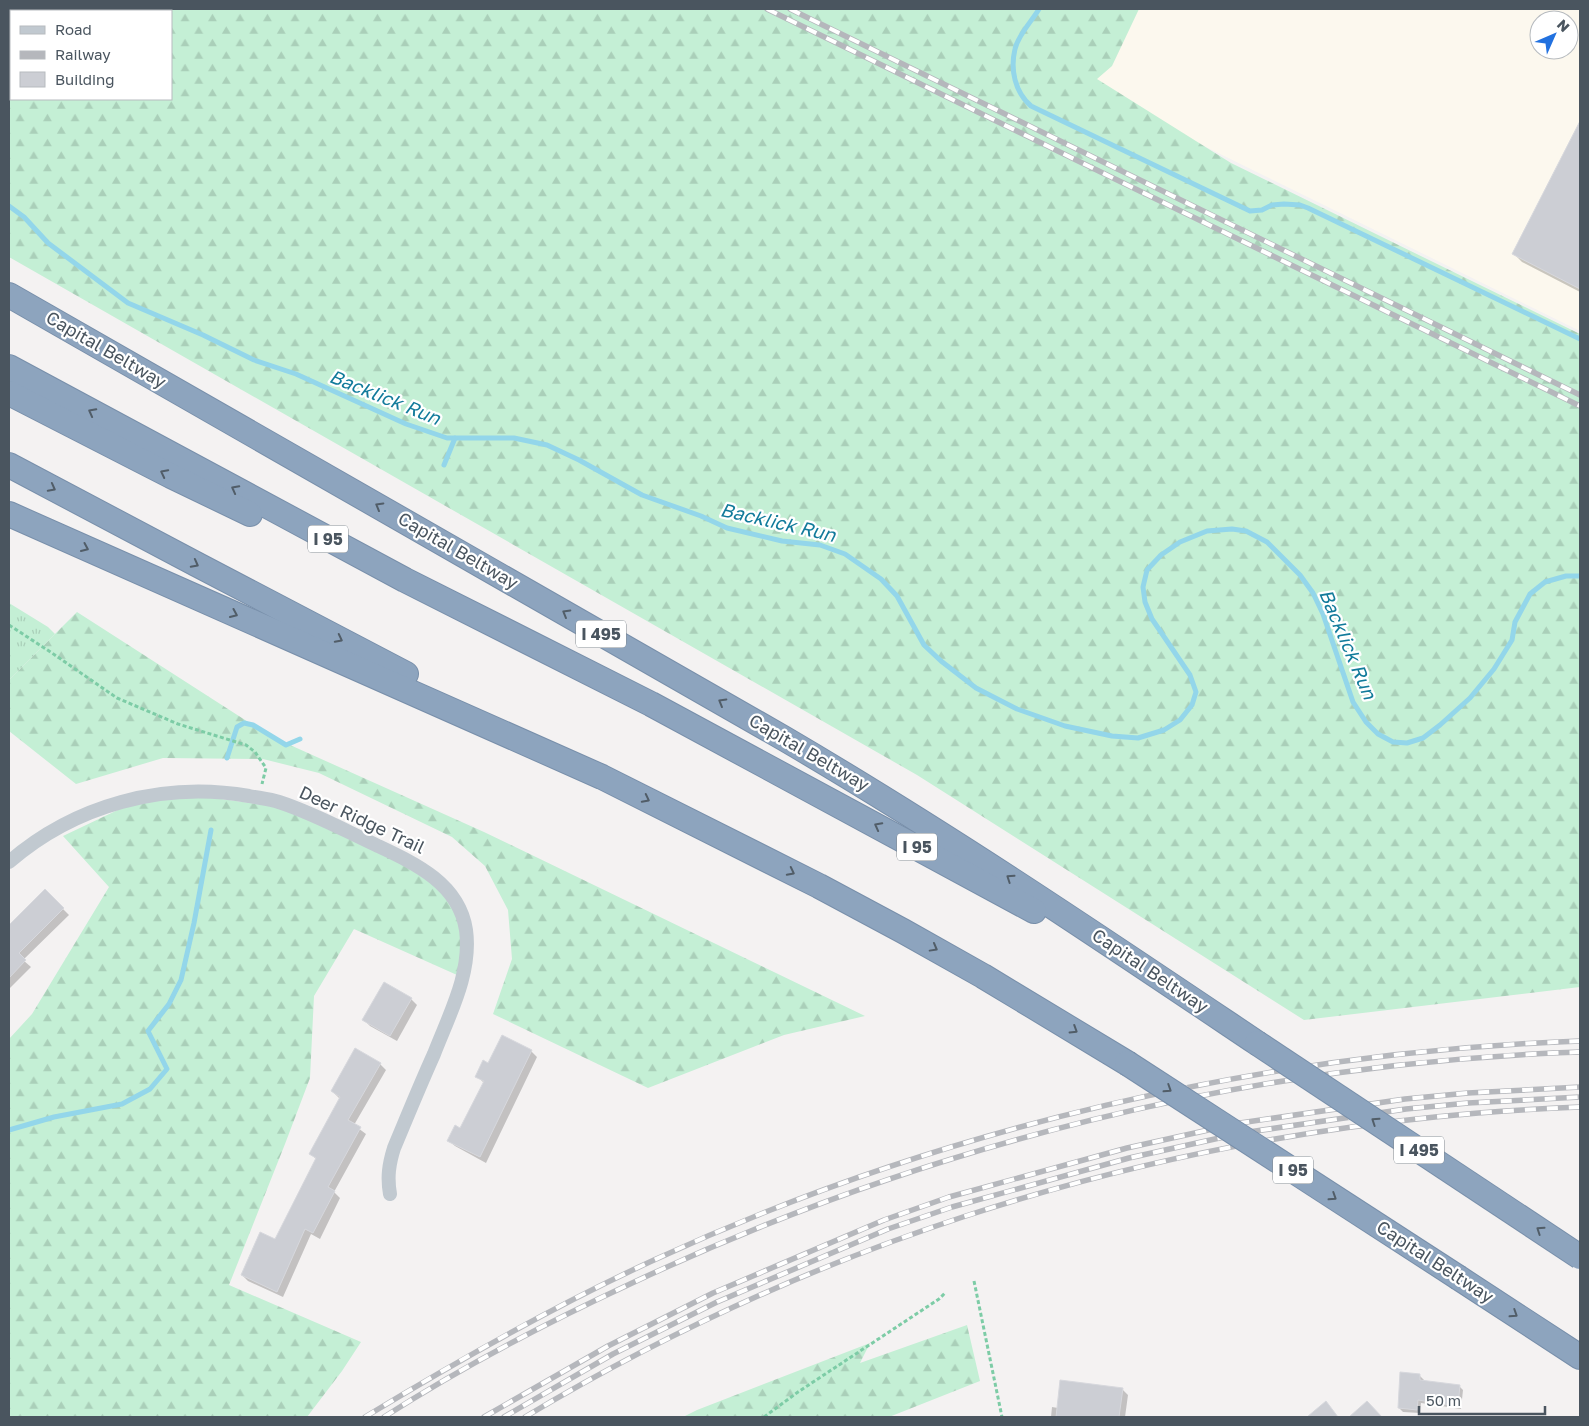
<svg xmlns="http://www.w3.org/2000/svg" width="1589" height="1426" font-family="'Golos Text',sans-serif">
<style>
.commercial{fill:#fcf8ee;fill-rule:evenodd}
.forest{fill:url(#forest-firs);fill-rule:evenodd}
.park{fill:url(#park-tufts)}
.shadow{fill:#0003}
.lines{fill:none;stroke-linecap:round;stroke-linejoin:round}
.stream{stroke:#93d6ea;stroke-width:5}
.building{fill:#ccced4;stroke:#d7d8dd}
.highway-casing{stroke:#788faa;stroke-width:26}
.path{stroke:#7dcca6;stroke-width:3;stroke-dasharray:4 2.5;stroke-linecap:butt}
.street{stroke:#c1c9d0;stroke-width:14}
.highway{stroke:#8da4be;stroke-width:24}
.rail-casing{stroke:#b5b7bc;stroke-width:5.5}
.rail{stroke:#fff;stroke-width:4;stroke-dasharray:11;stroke-linecap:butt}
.highway-bridge-casing{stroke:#788faa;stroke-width:26;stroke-linecap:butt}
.highway-bridge{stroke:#8da4be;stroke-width:24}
.oneway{stroke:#515d68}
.labels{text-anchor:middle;stroke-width:4.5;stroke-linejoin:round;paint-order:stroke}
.shield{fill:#fff;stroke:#80888f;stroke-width:1}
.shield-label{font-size:16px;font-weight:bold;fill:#4a555f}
.street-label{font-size:18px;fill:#4a555f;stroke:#fff}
.water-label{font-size:19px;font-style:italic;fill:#127b9b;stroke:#fff}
</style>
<defs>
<pattern id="forest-firs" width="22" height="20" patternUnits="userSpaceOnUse" patternTransform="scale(1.25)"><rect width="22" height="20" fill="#c4efd5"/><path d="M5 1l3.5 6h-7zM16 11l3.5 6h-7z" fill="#aacfb9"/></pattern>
<pattern id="park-tufts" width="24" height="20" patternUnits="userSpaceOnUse" patternTransform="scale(1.25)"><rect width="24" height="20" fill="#c4efd5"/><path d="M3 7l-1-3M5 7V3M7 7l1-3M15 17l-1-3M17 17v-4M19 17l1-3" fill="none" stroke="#aacfb9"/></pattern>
</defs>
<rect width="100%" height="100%" fill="#f4f2f2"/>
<path class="commercial" d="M1094 9H1580V331L1064 77ZM1539 20H1569V50H1539Z"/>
<g class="forest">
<path d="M9 9H1139L1112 66 1097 79 1231 163 1580 334V987L1304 1020 917 775 9 257ZM11 11H171V99H11Z"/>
<polygon points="77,612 270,736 484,832 865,1016 784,1035 648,1088 493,1014 512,959 508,910 485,866 452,837 319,773 263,759 163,758 76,784 9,731 9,680"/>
<polygon points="185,794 309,811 432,871 466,907 473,934 470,969 466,979 354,929 314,996 310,1078 285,1144 229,1285 361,1342 342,1371 307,1417 9,1417 9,1039 32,1014 109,887 63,836 124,807"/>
<polygon points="967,1325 980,1381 889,1417 683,1417 697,1410 870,1343 860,1363"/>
</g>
<polygon class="park" points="9,603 48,627 55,634 9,680"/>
<g class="shadow">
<polygon points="1580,123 1580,292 1522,262 1514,254"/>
<polygon points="45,891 69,915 23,960 31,967 9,989 9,933"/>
<polygon points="411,999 417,1005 397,1041 370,1026 364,1020"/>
<polygon points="531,1051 537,1057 486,1163 455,1146 448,1140 461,1130 484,1083 477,1076 489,1064"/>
<polygon points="380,1064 386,1070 354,1125 366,1134 334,1192 340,1198 320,1239 311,1234 283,1297 248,1281 242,1275 275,1241 316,1159 310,1153 340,1099 332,1091"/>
<polygon points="1420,1376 1424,1380 1423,1382 1459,1386 1463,1390 1461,1409 1421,1403 1420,1413 1403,1412 1399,1408"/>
<polygon points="1122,1389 1128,1395 1125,1417 1051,1417 1052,1407 1058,1408"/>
</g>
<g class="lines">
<g class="stream">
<path d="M1039 9C1032 21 1018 35 1015 49 1010 70 1015 92 1031 106L1250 211 1262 210 1272 205 1284 204 1300 205 1308 208 1580 339"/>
<polyline points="9,206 24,217 48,243 128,303 203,335 254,360 296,374 406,424 447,438 514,438 547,445 579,460 642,495 701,516 727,528 782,541 820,545 845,554 881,579 897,596 924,645 941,661 976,688 1017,709 1065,726 1112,736 1138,738 1164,730 1180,720 1192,705 1196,692 1190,675 1152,619 1145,602 1143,587 1147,570 1161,555 1180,542 1207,531 1232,529 1246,531 1267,542 1300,575 1313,593 1323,614 1353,702 1366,722 1378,734 1393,742 1407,743 1423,738 1440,725 1470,698 1494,669 1512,640 1515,622 1530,594 1545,582 1566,576 1580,576"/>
<polyline points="444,465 455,438"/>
<polyline points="227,758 237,727 244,723 253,725 286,745 300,739"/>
<polyline points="9,1130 54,1117 122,1104 150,1089 167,1069 148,1031 169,1004 181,980 194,923 211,830"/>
</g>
</g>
<g class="building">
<polygon points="1580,121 1580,289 1512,254"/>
<polygon points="45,889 64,908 19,953 26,960 9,978 9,925"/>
<polygon points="384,982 412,998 390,1036 362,1020"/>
<polygon points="502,1035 532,1050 480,1157 447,1141 455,1125 460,1128 484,1081 475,1077 483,1060 488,1063"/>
<polygon points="355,1048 381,1063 348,1120 361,1127 328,1187 335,1191 313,1233 305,1229 277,1292 241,1275 260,1232 275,1239 316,1158 309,1154 340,1097 331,1091"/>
<polygon points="1400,1372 1420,1374 1420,1380 1460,1385 1458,1406 1418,1400 1417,1410 1398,1408"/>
<polygon points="1060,1380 1123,1388 1119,1417 1056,1417"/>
<polygon points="1326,1401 1338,1417 1307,1417"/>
<polygon points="1367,1401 1382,1417 1349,1417"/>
</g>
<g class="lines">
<g class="highway-casing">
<g id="highway">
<path d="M9 295 785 739C947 834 1102 939 1257 1043"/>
<polyline points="9,367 405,580 651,704 1034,911"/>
<polyline points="9,393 171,476 250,514"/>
<polyline points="9,465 196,564 406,674"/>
<polyline points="9,514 602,777 819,886 903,931 983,976 1127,1063"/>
<polyline points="1459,1278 1580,1357"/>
</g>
</g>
<g class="path">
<polyline points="9,625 52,653 117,698 178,724 246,745 255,752 266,768 262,784"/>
<polyline points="974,1281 1002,1417"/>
<polyline points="764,1417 798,1392 939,1299 946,1292"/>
</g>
<path class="street" d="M9 862C75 805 163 781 249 796 259 798 270 799 279 802 313 813 344 830 376 845 414 863 459 883 466 930 472 973 449 1015 434 1054 420 1085 407 1117 394 1148 389 1164 387 1177 390 1194"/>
<use href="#highway" class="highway"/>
<g class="rail-casing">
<g id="rail">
<polyline points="767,9 1580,406"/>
<polyline points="790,9 1580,395"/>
<path d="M365 1417C459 1360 554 1306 654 1260 939 1128 1267 1052 1580 1041"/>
<path d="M384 1417C462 1367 546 1323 630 1284 926 1144 1252 1063 1580 1052"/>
<polyline points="484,1417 608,1346 713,1293 884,1220 949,1197 1127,1148 1240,1123 1405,1099 1468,1093 1580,1087"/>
<polyline points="504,1417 613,1354 717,1302 888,1229 952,1207 1129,1158 1242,1133 1406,1109 1468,1103 1580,1097"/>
<path d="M525 1417C804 1250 1112 1150 1435 1117 1483 1112 1532 1109 1580 1107"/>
</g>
</g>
<use href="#rail" class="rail"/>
<g class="highway-bridge-casing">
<g id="highway-bridge">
<polyline points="1257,1043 1580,1257"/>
<polyline points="1127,1063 1459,1278"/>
</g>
</g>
<use href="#highway-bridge" class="highway-bridge"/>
</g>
<defs><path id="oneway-chevron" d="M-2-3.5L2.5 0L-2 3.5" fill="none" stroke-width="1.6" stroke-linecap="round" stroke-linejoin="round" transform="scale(1.25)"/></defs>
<g class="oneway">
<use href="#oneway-chevron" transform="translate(92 412) rotate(-152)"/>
<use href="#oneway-chevron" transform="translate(164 473) rotate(-153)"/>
<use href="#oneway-chevron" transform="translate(52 488) rotate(28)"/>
<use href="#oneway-chevron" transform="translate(235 489) rotate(-152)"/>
<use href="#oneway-chevron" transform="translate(379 506) rotate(-150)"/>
<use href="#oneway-chevron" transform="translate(85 548) rotate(24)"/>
<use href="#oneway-chevron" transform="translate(195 564) rotate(28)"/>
<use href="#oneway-chevron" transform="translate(566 613) rotate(-150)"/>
<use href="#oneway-chevron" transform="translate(234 614) rotate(24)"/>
<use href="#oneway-chevron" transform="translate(339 639) rotate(27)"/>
<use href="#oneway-chevron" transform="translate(722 702) rotate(-150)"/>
<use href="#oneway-chevron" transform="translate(646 799) rotate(27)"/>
<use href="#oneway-chevron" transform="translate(878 826) rotate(-152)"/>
<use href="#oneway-chevron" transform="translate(791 872) rotate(27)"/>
<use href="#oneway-chevron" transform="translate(1010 878) rotate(-146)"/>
<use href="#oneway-chevron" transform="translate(934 948) rotate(29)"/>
<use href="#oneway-chevron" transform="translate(1074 1030) rotate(32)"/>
<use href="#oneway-chevron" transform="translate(1168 1089) rotate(33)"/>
<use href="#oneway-chevron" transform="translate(1375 1121) rotate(-146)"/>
<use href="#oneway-chevron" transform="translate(1333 1197) rotate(33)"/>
<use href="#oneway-chevron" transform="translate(1540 1230) rotate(-146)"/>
<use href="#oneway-chevron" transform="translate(1514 1314) rotate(33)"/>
</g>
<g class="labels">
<g class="shield">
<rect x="308" y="525.5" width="40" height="27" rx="4"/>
<rect x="576" y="620.5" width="50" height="27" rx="4"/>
<rect x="897" y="833.5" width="40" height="27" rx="4"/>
<rect x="1394" y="1136.5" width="50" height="27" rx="4"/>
<rect x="1273" y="1156.5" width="40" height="27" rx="4"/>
</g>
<g class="shield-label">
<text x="328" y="545">I 95</text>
<text x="601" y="640">I 495</text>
<text x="917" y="853">I 95</text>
<text x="1419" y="1156">I 495</text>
<text x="1293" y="1176">I 95</text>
</g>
<g class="street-label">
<text transform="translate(106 350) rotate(30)" y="6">Capital Beltway</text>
<text transform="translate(458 551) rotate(30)" y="6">Capital Beltway</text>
<text transform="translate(809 753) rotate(30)" y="6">Capital Beltway</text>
<text transform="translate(362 820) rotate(25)" y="6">Deer Ridge Trail</text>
<text transform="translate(1150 971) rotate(34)" y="6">Capital Beltway</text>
<text transform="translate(1435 1262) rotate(33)" y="6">Capital Beltway</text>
</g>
<g class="water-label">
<text transform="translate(385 397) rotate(22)" y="7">Backlick Run</text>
<text transform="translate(778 522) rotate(13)" y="7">Backlick Run</text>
<text transform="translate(1348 644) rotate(67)" y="7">Backlick Run</text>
</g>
</g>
<rect width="1589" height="1426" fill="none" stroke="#4a555f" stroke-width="20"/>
<rect x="10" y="10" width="162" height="90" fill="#ffffff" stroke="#b7bbbf"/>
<rect x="20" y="26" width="25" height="8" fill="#c1c9d0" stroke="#b7bbbf"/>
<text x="55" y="35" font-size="15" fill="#4a555f">Road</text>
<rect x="20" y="51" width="25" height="8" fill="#b5b7bc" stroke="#b7bbbf"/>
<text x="55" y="60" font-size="15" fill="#4a555f">Railway</text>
<rect x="20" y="72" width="25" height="15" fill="#ccced4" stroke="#b7bbbf"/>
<text x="55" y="85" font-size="15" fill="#4a555f">Building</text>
<g transform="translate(1554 35) rotate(45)"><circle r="24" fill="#ffffff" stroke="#b7bbbf"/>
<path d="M0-4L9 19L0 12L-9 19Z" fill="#2271df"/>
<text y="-8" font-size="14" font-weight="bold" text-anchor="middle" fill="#4a555f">N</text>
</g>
<path d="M1419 1406v8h126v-8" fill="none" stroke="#4a555f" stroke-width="2.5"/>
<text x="1426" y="1406" font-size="15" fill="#4a555f" stroke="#ffffff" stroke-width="4" paint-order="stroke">50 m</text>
</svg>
